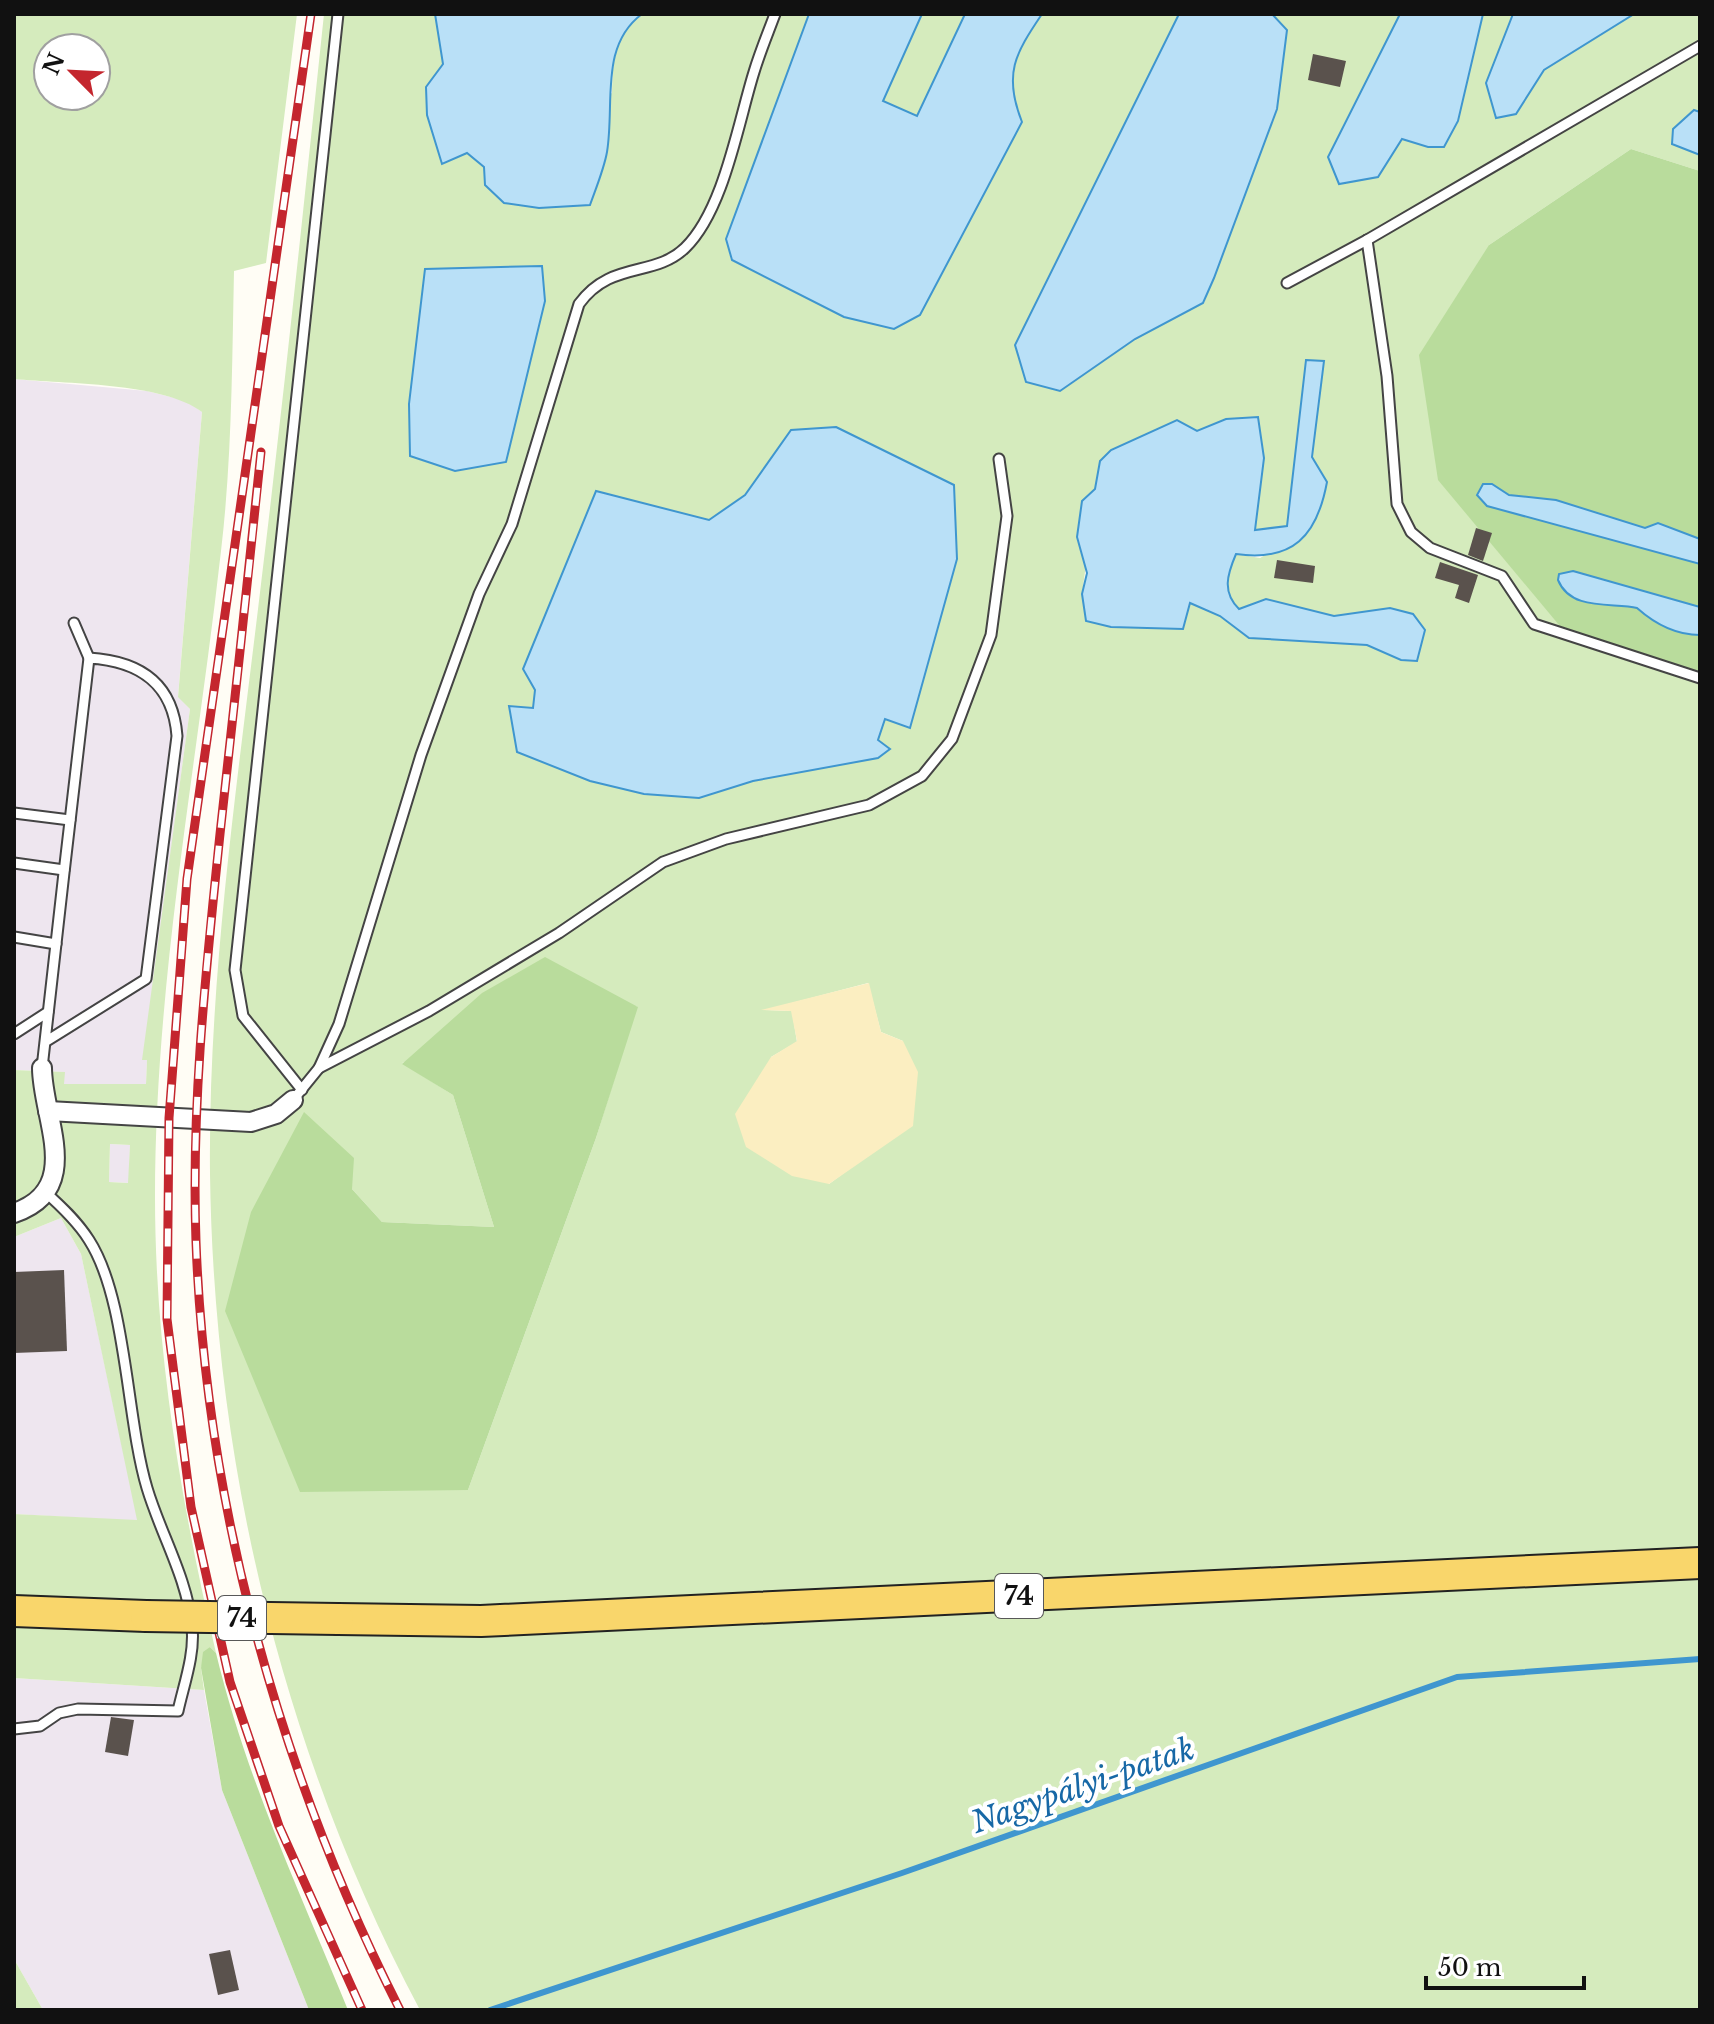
<svg xmlns="http://www.w3.org/2000/svg" width="1714" height="2024" font-family="'Libre Baskerville',serif">
<style>
.industrial{fill:#eee6ef}
.green{fill:#d5ebbd;fill-rule:evenodd}
.forest{fill:#b9dc9c}
.sand{fill:#fbeec1}
.water{fill:#b9e0f7;stroke:#3f96cf;stroke-width:2}
.lines{fill:none;stroke-linecap:round;stroke-linejoin:round}
.stream{stroke:#3f96cf;stroke-width:6}
.building{fill:#5a524d}
.lane-casing{stroke:#444;stroke-width:13}
.street-casing{stroke:#444;stroke-width:22}
.primary-casing{stroke:#222;stroke-width:34}
.lane{stroke:#fff;stroke-width:9}
.street{stroke:#fff;stroke-width:18}
.primary{stroke:#f9d66b;stroke-width:30}
.rail-casing{stroke:#c4262e;stroke-width:9}
.rail{stroke:#fff;stroke-width:6;stroke-dasharray:18;stroke-linecap:butt}
.primary-bridge-casing{stroke:#222;stroke-width:34;stroke-linecap:butt}
.primary-bridge{stroke:#f9d66b;stroke-width:30}
.labels{text-anchor:middle;stroke-width:8;stroke-linejoin:round;paint-order:stroke}
.shield{fill:#fff;stroke:#585858;stroke-width:2}
.shield-label{font-size:26px;font-weight:bold;fill:#111}
.water-label{font-size:30px;font-style:italic;fill:#1768a6;stroke:#fff}
</style>
<rect width="100%" height="100%" fill="#fffdf5"/>
<g class="industrial">
<polygon points="14,379 147,391 187,401 202,412 178,696 190,709 143,1059 147,1060 146,1085 64,1084 64,1072 14,1070"/>
<polygon points="110,1144 130,1145 129,1183 109,1182"/>
<polygon points="61,1218 81,1254 138,1521 14,1514 14,1237"/>
<polygon points="14,1678 204,1690 222,1790 309,2010 43,2010 14,1959"/>
</g>
<g class="green">
<path d="M14 14H297L266 263 234 271C232 365 232 458 221 551 197 765 155 980 155 1197 155 1352 181 1502 216 1653L210 1647 201 1668 204 1690 14 1678V1514L137 1520 81 1254 61 1218 14 1237V1070L65 1072 64 1084H146L147 1060H142L190 709 178 697 202 412C163 382 64 384 14 379ZM48 48H96V96H48ZM110 1144 130 1145 128 1183 109 1182Z"/>
<path d="M324 14H435L443 64 426 87 427 115 442 163 467 153 484 167 612 93C613 60 614 35 642 14H809L726 238 731 260 844 317 894 329 1022 122C1003 74 1015 54 1042 14H1179L1015 345 1135 339 1204 303 1277 109 1287 30 1272 14H1400L1328 157 1378 177 1402 139 1428 147 1458 121 1483 14H1513L1486 83 1496 118 1516 114 1544 70 1634 14H1700V112L1693 110 1672 144 1700 155V171L1631 149 1489 245 1700 680V2010H420C283 1752 214 1466 210 1174 208 977 238 779 261 584 284 394 304 204 324 14ZM545 301 506 461 455 471ZM1306 360 1324 362 1312 457 1327 482C1317 536 1305 532 1260 558L1236 554C1227 575 1222 591 1239 609L1266 599 1334 616 1390 608 1425 630 1417 661 1401 660 1367 645 1249 638 1220 616 1189 603 1082 594 1100 461 1111 450 1177 420 1197 431 1226 419 1264 458 1255 531 1287 526ZM868 983 881 1032 903 1041 864 1158 829 1184 771 1057 797 1042 792 1011 765 1010ZM637 1006 596 1138 468 1490 305 1113 352 1189 382 1222 494 1227 453 1095 402 1063Z"/>
<polygon points="922,14 965,14 917,116 883,101"/>
<polygon points="14,1959 43,2010 14,2010"/>
</g>
<g class="forest">
<polygon points="1631,149 1700,171 1700,680 1564,631 1438,480 1419,355 1489,245"/>
<polygon points="545,957 638,1007 596,1138 468,1490 300,1492 225,1311 251,1212 304,1112 354,1158 352,1189 382,1222 494,1227 453,1095 402,1064 482,993"/>
<path d="M210 1647 216 1653C246 1778 300 1892 348 2010H309L222 1790 201 1668 203 1652Z"/>
</g>
<polygon class="sand" points="869,983 881,1032 903,1041 918,1072 913,1126 829,1184 792,1176 746,1147 735,1114 771,1057 797,1041 791,1011 761,1010"/>
<g class="water">
<path d="M435 14H642C599 46 615 104 607 152 604 169 596 188 590 205L539 208 504 203 485 185 484 167 467 153 442 164 427 115 426 87 443 64Z"/>
<path d="M809 14H922L883 101 917 116 965 14H1042C1015 54 1003 74 1022 122L920 315 894 329 844 317 732 260 726 239Z"/>
<polygon points="1179,14 1272,14 1287,30 1277,109 1214,278 1203,303 1135,339 1060,391 1026,382 1015,345"/>
<polygon points="1400,14 1483,14 1458,121 1444,147 1428,147 1402,139 1378,177 1339,184 1328,157"/>
<polygon points="1513,14 1634,14 1544,70 1516,114 1496,118 1486,83"/>
<polygon points="1694,110 1700,112 1700,155 1672,144 1673,129"/>
<polygon points="542,266 545,301 506,462 455,471 410,456 409,404 425,269"/>
<path d="M1306 360 1324 361 1312 457 1327 482C1317 536 1293 562 1236 554 1227 575 1222 592 1239 609L1266 599 1334 616 1390 608 1413 614 1425 630 1417 661 1401 660 1367 645 1249 638 1220 616 1190 603 1183 629 1111 627 1086 621 1082 594 1087 573 1077 537 1082 501 1095 489 1100 461 1111 450 1177 420 1197 431 1226 419 1258 417 1264 458 1255 530 1287 526Z"/>
<polygon points="836,427 954,485 957,559 910,728 885,719 878,740 890,749 878,758 753,781 699,798 644,794 590,781 517,752 509,706 533,708 535,690 523,669 596,491 709,520 745,495 791,430"/>
<polygon points="1483,484 1492,484 1509,495 1556,500 1645,528 1658,523 1700,539 1700,564 1487,506 1477,495"/>
<path d="M1573 571 1700 607V635C1676 635 1655 624 1637 608 1614 602 1571 612 1558 580L1559 574Z"/>
</g>
<g class="lines">
<polyline class="stream" points="490,2010 902,1873 1457,1677 1700,1659"/>
</g>
<g class="building">
<polygon points="1313,54 1346,61 1340,87 1308,80"/>
<polygon points="1476,528 1492,533 1483,561 1468,555"/>
<polygon points="1277,560 1315,566 1313,583 1274,578"/>
<polygon points="1440,562 1478,575 1469,603 1455,598 1459,585 1435,578"/>
<polygon points="64,1270 67,1351 14,1353 14,1272"/>
<polygon points="111,1717 134,1720 128,1756 105,1752"/>
<polygon points="230,1950 239,1990 218,1995 209,1954"/>
</g>
<g class="lines">
<g class="lane-casing">
<g id="lane">
<polyline points="1367,240 1387,376 1397,504 1411,532 1430,548 1502,576 1534,624 1700,678"/>
<polyline points="1287,283 1367,240 1700,46"/>
<polyline points="74,623 89,658"/>
<polyline points="14,813 70,820"/>
<polyline points="14,863 64,870"/>
<polyline points="14,937 56,944"/>
<polyline points="14,1034 48,1012"/>
<path d="M42 1068C57 931 73 795 89 658 139 661 173 683 177 736L146 979 45 1042"/>
<polyline points="319,1068 429,1011 559,933 663,862 726,839 869,805 922,776 952,739 991,635 1007,516 999,459"/>
<polyline points="302,1090 243,1016 235,970 338,14"/>
<path d="M293 1100 319 1068 339 1024 421 755 479 594 512 524 579 304C611 260 654 278 685 248 724 210 738 123 754 72 760 52 768 33 775 14"/>
<path d="M14 1729 40 1726 59 1713 78 1709 178 1711C184 1684 195 1654 192 1627 187 1577 161 1535 147 1488 126 1418 127 1299 89 1240 77 1221 61 1206 44 1191"/>
</g>
</g>
<g class="street-casing">
<g id="street">
<polyline points="48,1111 251,1122 276,1114 293,1100"/>
<path d="M14 1213C85 1189 42 1118 42 1068"/>
</g>
</g>
<g class="primary-casing">
<g id="primary">
<polyline points="14,1611 146,1616"/>
<polyline points="338,1619 481,1621 1700,1563"/>
</g>
</g>
<use href="#lane" class="lane"/>
<use href="#street" class="street"/>
<use href="#primary" class="primary"/>
<g class="rail-casing">
<g id="rail">
<polyline points="311,14 187,879 169,1118 167,1319 191,1507 230,1682 279,1826 362,2010"/>
<path d="M261 452C248 579 234 707 220 834 206 970 191 1105 196 1242 206 1508 280 1773 400 2010"/>
</g>
</g>
<use href="#rail" class="rail"/>
<g class="primary-bridge-casing">
<polyline id="primary-bridge" points="146,1616 338,1619"/>
</g>
<use href="#primary-bridge" class="primary-bridge"/>
</g>
<g class="labels">
<g class="shield">
<rect x="995" y="1574" width="48" height="44" rx="6"/>
<rect x="218" y="1596" width="48" height="44" rx="6"/>
</g>
<g class="shield-label">
<text x="1019" y="1605">74</text>
<text x="242" y="1627">74</text>
</g>
<g class="water-label">
<text transform="translate(1083 1786) rotate(-19)" y="10">Nagypályi-patak</text>
</g>
</g>
<rect width="1714" height="2024" fill="none" stroke="#111111" stroke-width="32"/>
<g transform="translate(72 72) rotate(294)"><circle r="38" fill="#ffffff" stroke="#a0a0a0" stroke-width="2"/>
<path d="M0-6L14 30L0 20L-14 30Z" fill="#c4262e"/>
<text y="-12" font-size="22" font-weight="bold" text-anchor="middle" fill="#111111">N</text>
</g>
<path d="M1426 1976v12h158v-12" fill="none" stroke="#111111" stroke-width="4"/>
<text x="1438" y="1976" font-size="24" fill="#111111" stroke="#ffffff" stroke-width="6" paint-order="stroke">50 m</text>
</svg>
